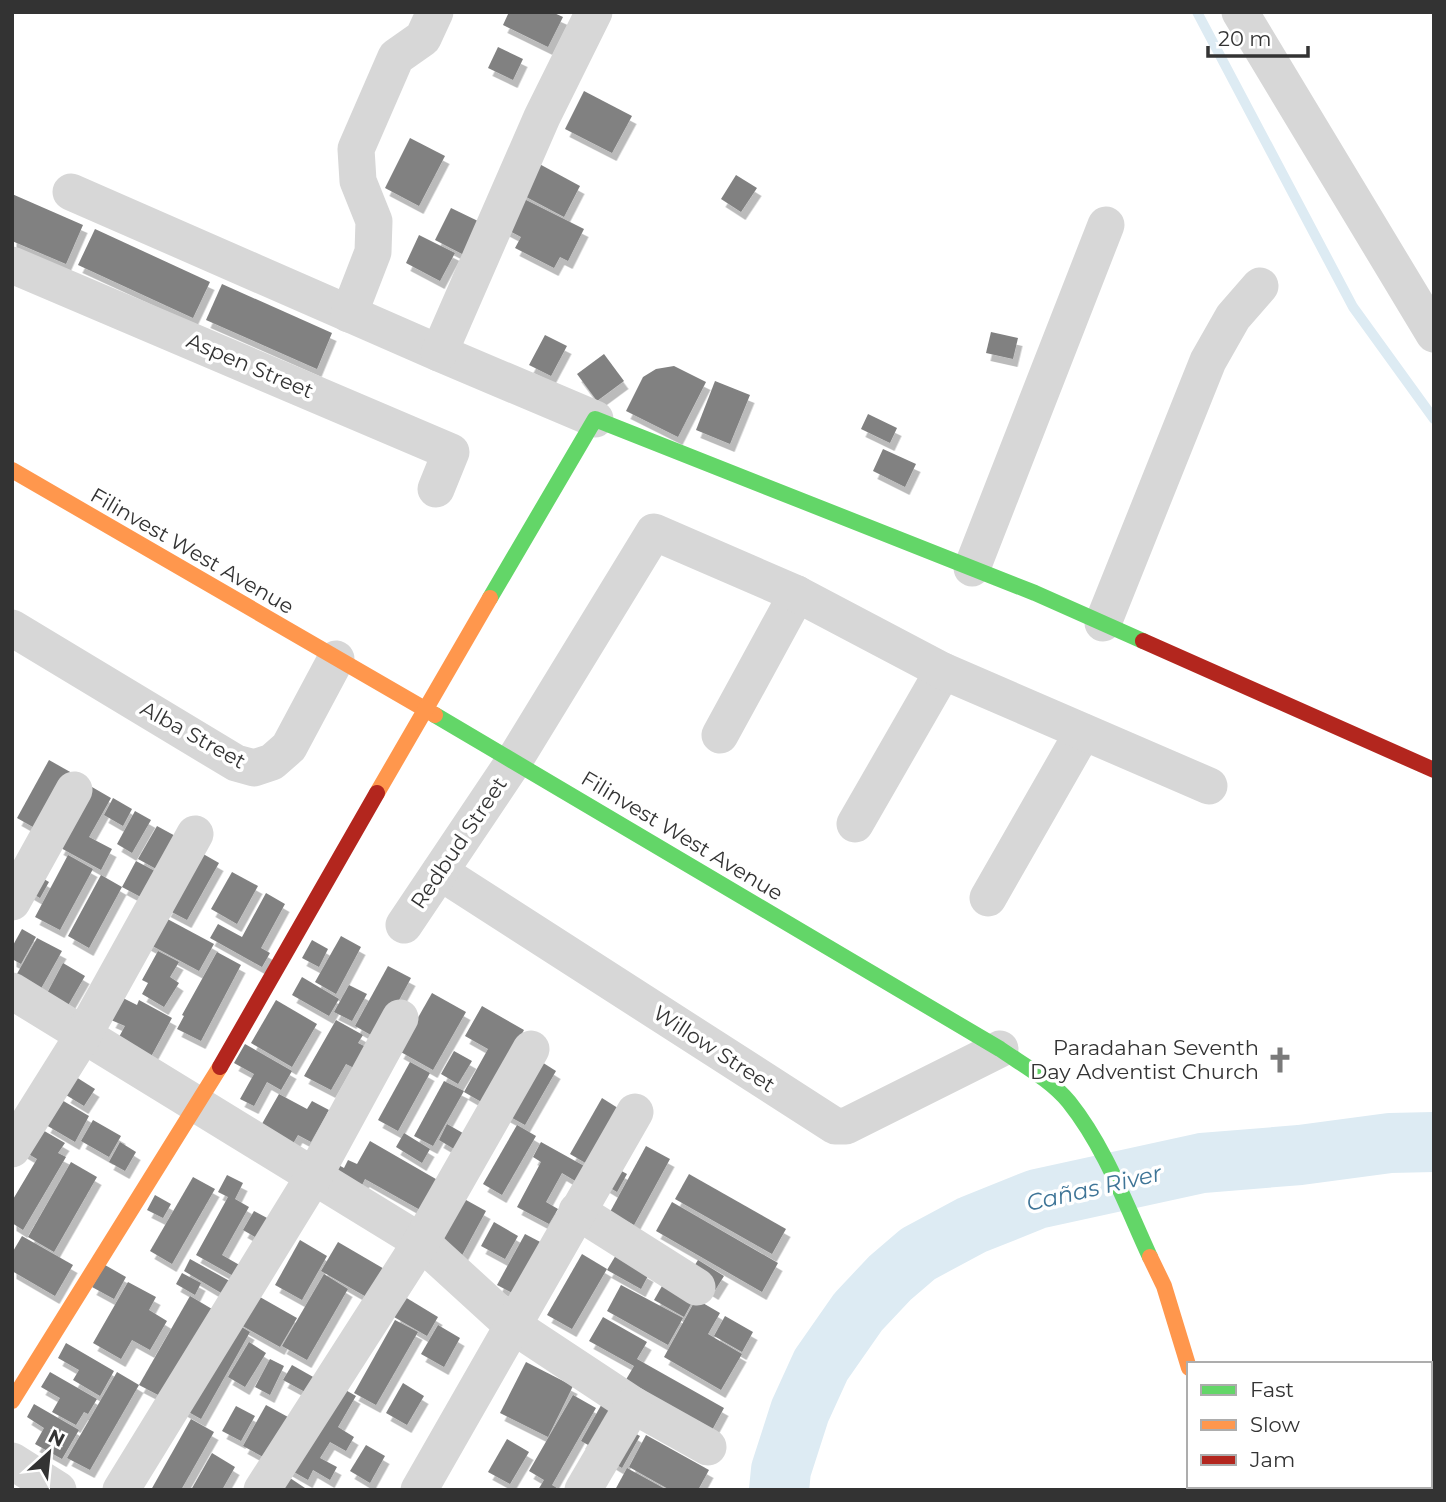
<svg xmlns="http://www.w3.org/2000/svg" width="1446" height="1502" font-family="Montserrat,sans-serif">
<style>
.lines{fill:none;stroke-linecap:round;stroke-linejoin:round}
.stream{stroke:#ddebf3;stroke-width:10}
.river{stroke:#ddebf3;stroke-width:60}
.building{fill:#818181;filter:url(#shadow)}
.street{stroke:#d7d7d7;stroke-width:37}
.fast{stroke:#63d668;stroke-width:16}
.slow{stroke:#ff974d;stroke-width:16}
.jam{stroke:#b3261e;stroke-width:16}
.labels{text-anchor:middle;stroke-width:7;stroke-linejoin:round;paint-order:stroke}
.street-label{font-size:21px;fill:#333;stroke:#fff}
.poi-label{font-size:21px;fill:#333;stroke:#fff;text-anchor:end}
.water-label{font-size:23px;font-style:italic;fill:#3f7597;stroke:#fff}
</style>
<defs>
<filter id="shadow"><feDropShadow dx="4.5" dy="8" stdDeviation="0" flood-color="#0004"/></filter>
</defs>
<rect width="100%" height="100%" fill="#fff"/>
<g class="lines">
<polyline class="stream" points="1197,12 1353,307 1434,419"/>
<polyline class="river" points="779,1490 781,1470 800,1411 821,1365 858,1312 890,1278 918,1254 972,1225 1037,1199 1202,1163 1300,1155 1390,1143 1434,1142"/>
</g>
<g class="building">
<polygon points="509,12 552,12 563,17 548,47 503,25"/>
<polygon points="498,47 523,59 513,80 488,68"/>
<polygon points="584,91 632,116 612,153 565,129"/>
<polygon points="410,138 445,156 419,206 385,188"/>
<polygon points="532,160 580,186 564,217 515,191"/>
<polygon points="736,175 757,188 741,212 721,199"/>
<polygon points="12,194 83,225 66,264 12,241"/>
<polygon points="518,196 584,229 568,261 560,257 554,268 515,248 521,237 502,227"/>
<polygon points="451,208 480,222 464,255 435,240"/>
<polygon points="95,229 210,282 193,318 78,265"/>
<polygon points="419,235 455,253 440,281 406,263"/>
<polygon points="222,284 332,333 317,369 206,320"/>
<polygon points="991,332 1018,338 1013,359 986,353"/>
<polygon points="545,335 567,346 551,376 529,365"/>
<polygon points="604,354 624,381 597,401 577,374"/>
<polygon points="674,366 706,382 678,437 626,411 643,377 656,369"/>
<polygon points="715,381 750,395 730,444 696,430"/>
<polygon points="868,414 897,428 890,443 861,429"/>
<polygon points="883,449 916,464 905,487 873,471"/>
<polygon points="49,760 72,773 40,831 17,818"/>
<polygon points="92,787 111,798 89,837 112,849 101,870 59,847"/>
<polygon points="113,798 132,809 123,826 104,815"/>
<polygon points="135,811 151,820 132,853 117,844"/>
<polygon points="157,826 179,838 160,871 138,859"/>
<polygon points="198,851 219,863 187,920 166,909"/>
<polygon points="68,855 93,869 60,930 35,917"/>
<polygon points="136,861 166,877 152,903 122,887 89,948 68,936 101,875 122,887"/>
<polygon points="30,871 49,882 40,898 21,887"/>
<polygon points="232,872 258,886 237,924 211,909"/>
<polygon points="266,893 285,904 261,948 270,953 262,967 210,938 218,924 242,937"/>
<polygon points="160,915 214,944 199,971 145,942"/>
<polygon points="22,929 36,937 21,964 12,959 12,947"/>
<polygon points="341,936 361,947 336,994 315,982"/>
<polygon points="37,938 62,951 38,994 13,981"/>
<polygon points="312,940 328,949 319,967 302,958"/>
<polygon points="158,951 179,962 170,977 179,983 164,1007 142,994 148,983 142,980"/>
<polygon points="217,952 241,965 201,1041 177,1029 184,1016 182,1015"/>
<polygon points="63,963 85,976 66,1009 45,997"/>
<polygon points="388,966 411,978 378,1039 355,1026"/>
<polygon points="302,977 339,999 329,1016 292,995"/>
<polygon points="349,985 367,994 352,1021 334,1012"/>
<polygon points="432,993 466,1012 433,1070 399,1051"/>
<polygon points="123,998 137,1005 139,1000 172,1018 147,1064 114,1046 125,1026 111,1020"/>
<polygon points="276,1000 317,1024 292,1067 251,1043"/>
<polygon points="482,1006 524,1030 485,1104 464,1092 488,1049 465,1036"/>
<polygon points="336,1020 363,1035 358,1043 372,1050 360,1071 346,1064 331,1090 304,1076"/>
<polygon points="245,1044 292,1071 281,1090 267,1082 254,1106 240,1099 254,1074 234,1063"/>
<polygon points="454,1051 472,1061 458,1084 441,1074"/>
<polygon points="537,1059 556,1071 525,1125 505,1114"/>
<polygon points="410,1062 430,1073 398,1131 378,1120"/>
<polygon points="76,1077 95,1089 84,1106 66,1095"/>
<polygon points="444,1081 464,1091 433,1146 414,1136"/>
<polygon points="279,1094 307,1109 312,1101 329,1110 311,1142 298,1135 287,1154 255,1136"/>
<polygon points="602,1098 621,1110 589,1165 570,1154"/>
<polygon points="60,1099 89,1116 75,1142 46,1125"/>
<polygon points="93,1120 121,1136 109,1157 81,1141"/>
<polygon points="447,1124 468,1136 459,1152 439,1140"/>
<polygon points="34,1125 65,1143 58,1153 66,1157 23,1230 12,1223 12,1201 37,1159 20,1149"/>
<polygon points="517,1125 536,1136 502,1195 483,1184"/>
<polygon points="404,1133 430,1149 422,1163 396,1147"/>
<polygon points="370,1141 448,1186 431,1216 365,1179 362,1185 341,1181 333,1162 344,1168 348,1160 357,1164"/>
<polygon points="120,1142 136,1152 125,1171 109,1162"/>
<polygon points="541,1142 586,1167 577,1182 562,1173 546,1202 558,1209 549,1224 517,1207 541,1162 533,1157"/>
<polygon points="646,1146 670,1159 634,1225 610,1212"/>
<polygon points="71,1162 97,1177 54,1252 28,1237"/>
<polygon points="607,1163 627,1174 617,1192 597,1180"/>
<polygon points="689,1174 786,1229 772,1254 675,1199"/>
<polygon points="227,1175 243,1183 235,1199 249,1207 222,1255 243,1267 237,1278 196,1255 228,1197 218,1192"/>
<polygon points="193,1177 215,1189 172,1264 150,1251"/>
<polygon points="155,1195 171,1204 163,1218 147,1210"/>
<polygon points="457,1195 486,1211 460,1259 431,1243"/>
<polygon points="672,1202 778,1263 762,1292 656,1231"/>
<polygon points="254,1211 269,1219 257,1238 243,1230"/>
<polygon points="494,1222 518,1236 505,1259 481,1246"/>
<polygon points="525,1234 546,1245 518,1296 497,1285"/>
<polygon points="22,1236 73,1265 55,1296 12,1271 12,1253"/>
<polygon points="300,1240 327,1256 302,1300 275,1285"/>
<polygon points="338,1242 386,1270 370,1299 321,1271"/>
<polygon points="582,1254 607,1269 572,1329 547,1315"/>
<polygon points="616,1255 649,1274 641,1289 607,1270"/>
<polygon points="190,1259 235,1284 228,1297 184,1271"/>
<polygon points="698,1260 724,1276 714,1292 688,1276"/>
<polygon points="105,1265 126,1277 114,1299 92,1287"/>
<polygon points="182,1273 201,1283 195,1295 176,1284"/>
<polygon points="324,1274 348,1289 307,1360 282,1346"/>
<polygon points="666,1279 696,1295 684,1317 654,1300"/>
<polygon points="128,1282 156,1297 149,1310 167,1321 150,1350 132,1340 121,1359 93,1343"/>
<polygon points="621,1285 683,1318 668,1345 607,1311"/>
<polygon points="246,1289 297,1318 280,1347 230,1319"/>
<polygon points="190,1296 212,1309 162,1397 139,1385"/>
<polygon points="405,1297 438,1317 427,1336 394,1317"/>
<polygon points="696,1299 720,1313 708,1334 742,1354 721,1390 664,1357"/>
<polygon points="725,1316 753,1332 742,1352 714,1336"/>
<polygon points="603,1317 647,1342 637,1359 724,1408 711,1432 624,1383 634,1366 589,1341"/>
<polygon points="228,1319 250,1332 201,1419 178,1406"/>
<polygon points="395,1320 418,1332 376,1405 354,1393"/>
<polygon points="438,1325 460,1338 444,1367 421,1354"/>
<polygon points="249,1342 266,1353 245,1387 228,1377"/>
<polygon points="66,1343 114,1371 100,1396 73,1380 79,1370 58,1358"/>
<polygon points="270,1359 284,1366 270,1395 255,1387"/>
<polygon points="526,1362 573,1386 548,1437 500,1413"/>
<polygon points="292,1365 315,1378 307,1393 283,1380"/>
<polygon points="50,1372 97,1399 88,1414 84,1412 76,1425 52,1412 60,1398 41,1387"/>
<polygon points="117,1372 139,1385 90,1470 67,1458"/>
<polygon points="403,1383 424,1396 407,1425 386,1413"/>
<polygon points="335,1384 356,1396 338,1427 354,1437 346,1451 330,1442 320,1458 337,1467 330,1480 313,1470 308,1480 287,1468"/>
<polygon points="608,1393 625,1402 599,1451 581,1441"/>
<polygon points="573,1395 596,1408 552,1485 560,1490 538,1490 544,1480 529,1471"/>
<polygon points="34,1404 79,1430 62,1459 35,1444 44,1428 27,1417"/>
<polygon points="266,1405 288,1417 265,1458 243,1446"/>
<polygon points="236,1406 255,1416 241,1441 222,1431"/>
<polygon points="191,1419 214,1432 181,1490 151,1490"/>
<polygon points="625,1428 640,1436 622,1468 607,1459"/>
<polygon points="646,1435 709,1470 698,1490 670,1490 629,1467"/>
<polygon points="507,1439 529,1452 510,1484 488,1472"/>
<polygon points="366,1445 385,1456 370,1483 350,1471"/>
<polygon points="212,1453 235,1467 222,1490 191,1490"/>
<polygon points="627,1468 667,1490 615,1490"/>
<polygon points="287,1476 308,1490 279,1490"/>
</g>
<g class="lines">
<g class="street">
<polyline points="1240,12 1434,334"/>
<polyline points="71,192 439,353 595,419"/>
<polyline points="12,265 451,452 436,489"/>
<polyline points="349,314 373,252 374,221 358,181 356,149 396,57 423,38 435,12"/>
<polyline points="439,353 542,117 594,12"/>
<polyline points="972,568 1106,225"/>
<polyline points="1103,623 1208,361 1233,317 1260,286"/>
<polyline points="12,628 236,763 254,768 272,762 289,747 336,659"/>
<polyline points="720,735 797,594"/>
<polyline points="855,824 943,671"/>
<polyline points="440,872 835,1126 846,1126 1000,1049"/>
<polyline points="988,898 1083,732"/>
<polyline points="12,902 74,790"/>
<polyline points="404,925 514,761 654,532 797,594 943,671 1209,786"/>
<polyline points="12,991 421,1242 512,1325 633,1405 708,1447"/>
<polyline points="12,1149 84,1034 195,834"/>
<polyline points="577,1211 697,1287"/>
<polyline points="12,1461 58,1490"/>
<polyline points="121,1490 314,1176 400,1018"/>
<polyline points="262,1490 421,1242 531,1049"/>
<polyline points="419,1490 635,1112"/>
<polyline points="583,1490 633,1405"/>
</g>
<g class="fast">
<polyline points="490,598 595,419 1035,593 1143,641"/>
<path d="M435 715 1000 1049C1023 1065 1051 1080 1069 1102 1105 1147 1126 1205 1150 1257"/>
</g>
<g class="slow">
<polyline points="12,470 435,715"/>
<polyline points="377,793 490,598"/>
<polyline points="1150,1257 1164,1286 1189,1368"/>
<polyline points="12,1401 220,1067"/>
<polyline points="1226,1486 1227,1490"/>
</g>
<g class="jam">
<polyline points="1143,641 1434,770"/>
<polyline points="220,1067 377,793"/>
</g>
</g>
<defs>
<g id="church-bare" transform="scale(2.1)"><path d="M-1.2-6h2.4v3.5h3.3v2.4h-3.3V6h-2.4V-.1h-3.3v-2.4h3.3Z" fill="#7a7a7a" stroke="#fff" stroke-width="2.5" paint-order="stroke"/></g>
</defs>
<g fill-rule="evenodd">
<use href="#church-bare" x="1280" y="1060"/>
</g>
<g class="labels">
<g class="street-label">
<text transform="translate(250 366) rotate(23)" y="7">Aspen Street</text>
<text transform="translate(192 551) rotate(30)" y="7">Filinvest West Avenue</text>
<text transform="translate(193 735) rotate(29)" y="7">Alba Street</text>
<text transform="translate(682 836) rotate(31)" y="7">Filinvest West Avenue</text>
<text transform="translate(459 843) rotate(-56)" y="7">Redbud Street</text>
<text transform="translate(714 1049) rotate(33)" y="7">Willow Street</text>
</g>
<g class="poi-label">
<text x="1259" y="1055">Paradahan Seventh<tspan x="1259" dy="24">Day Adventist Church</tspan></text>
</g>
<g class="water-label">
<text transform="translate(1094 1188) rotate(-13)" y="8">Cañas River</text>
</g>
</g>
<rect width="1446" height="1502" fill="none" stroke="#333333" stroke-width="28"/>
<rect x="1187" y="1362" width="245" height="126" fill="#ffffff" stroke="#adadad" stroke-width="2"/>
<rect x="1201" y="1385" width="35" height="10" fill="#63d668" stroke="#adadad" stroke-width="2"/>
<text x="1250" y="1397" font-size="21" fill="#333333">Fast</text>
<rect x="1201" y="1420" width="35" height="10" fill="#ff974d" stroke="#adadad" stroke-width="2"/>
<text x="1250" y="1432" font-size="21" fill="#333333">Slow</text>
<rect x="1201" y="1455" width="35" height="10" fill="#b3261e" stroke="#adadad" stroke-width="2"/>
<text x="1250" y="1467" font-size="21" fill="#333333">Jam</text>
<g transform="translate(49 1453) rotate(27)" stroke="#ffffff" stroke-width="5" paint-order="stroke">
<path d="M0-5L12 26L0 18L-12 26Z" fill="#333333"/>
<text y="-10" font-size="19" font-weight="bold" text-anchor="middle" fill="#333333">N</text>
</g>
<path d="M1208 46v10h100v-10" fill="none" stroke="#333333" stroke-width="3.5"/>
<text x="1218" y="46" font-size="21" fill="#333333" stroke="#ffffff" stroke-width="5" paint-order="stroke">20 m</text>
</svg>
